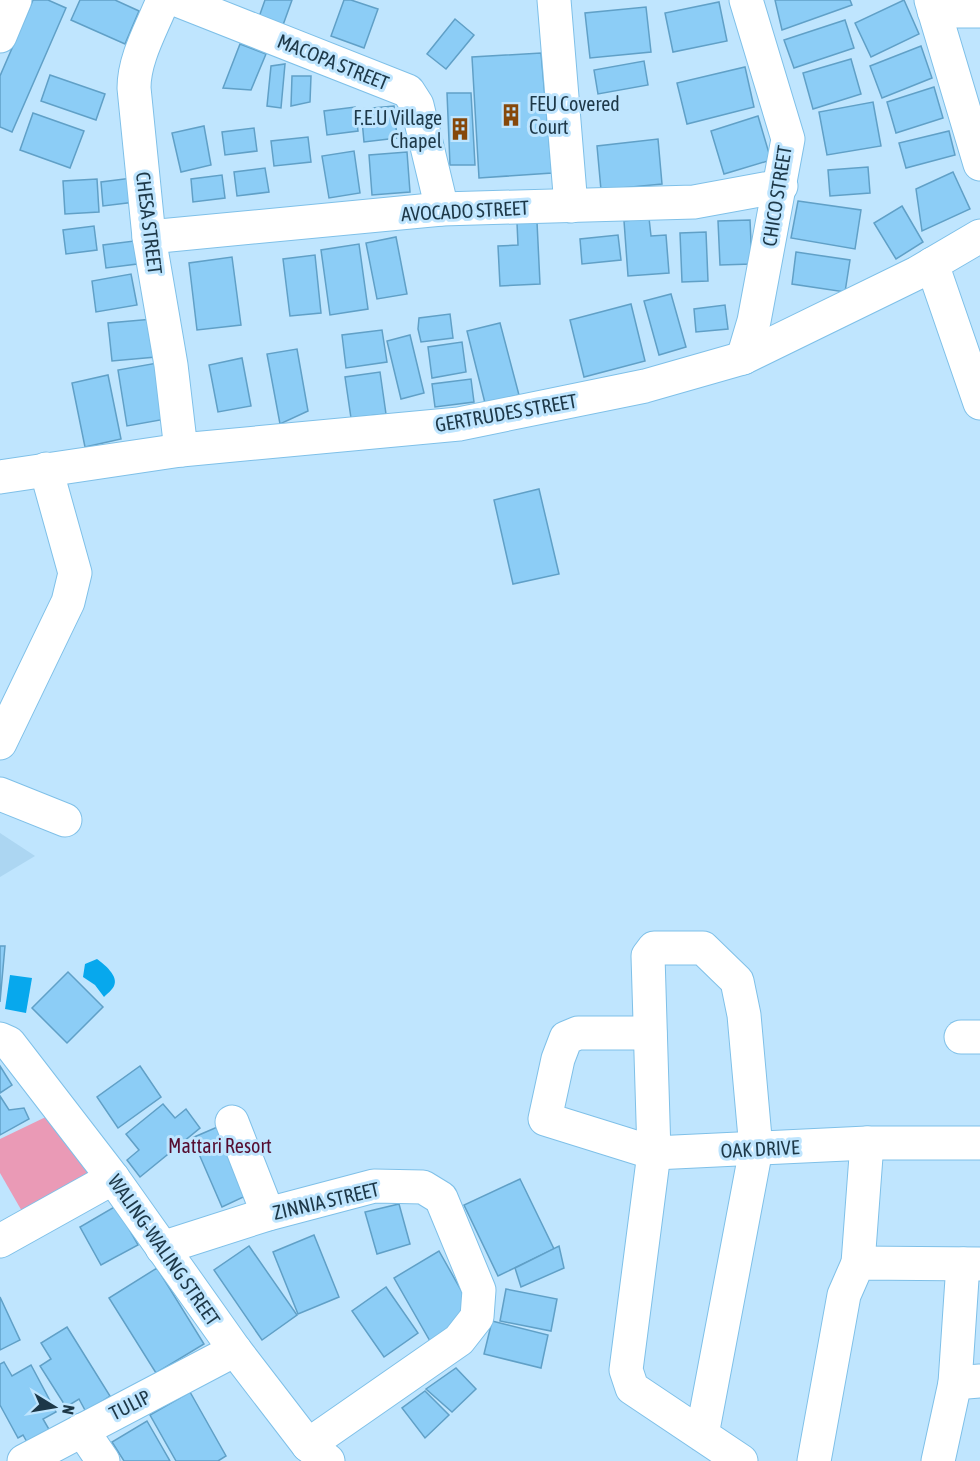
<svg xmlns="http://www.w3.org/2000/svg" width="980" height="1461" font-family="'Asap Condensed',sans-serif">
<style>
.built{fill:#acd6f2}
.green{fill:#ea9ab6}
.water{fill:#07a8ed}
.building{fill:#8ccdf6;stroke:#60a0c7;stroke-width:1.5}
.lines{fill:none;stroke-linecap:round;stroke-linejoin:round}
.minor-casing{stroke:#7fc0e8;stroke-width:35}
.minor{stroke:#fff;stroke-width:33}
.labels{text-anchor:middle;stroke-width:6;stroke-linejoin:round;paint-order:stroke}
.street-label{font-size:20px;fill:#1d3848;stroke:#bfe5fe}
.poi-label{font-size:20px;fill:#1d3848;stroke:#bfe5fe;text-anchor:start}
.park-label{font-size:20px;fill:#560d30;stroke:#bfe5fe}
</style>
<rect width="100%" height="100%" fill="#bfe5fe"/>
<polygon class="built" points="0,833 35,856 0,877"/>
<polygon class="green" points="52,1114 97,1175 27,1220 0,1173 0,1139"/>
<g class="water">
<path d="M97 959C104 964 119 976 114 986 112 990 107 994 104 997L95 985 83 977 85 964Z"/>
<polygon points="10,975 32,978 26,1013 5,1009"/>
</g>
<g class="building">
<polygon points="33,0 48,0 66,8 12,132 0,127 0,76"/>
<polygon points="80,0 115,0 139,11 125,44 71,20"/>
<polygon points="265,0 292,0 283,25 259,17"/>
<polygon points="344,0 351,0 378,9 364,48 331,36"/>
<polygon points="775,0 850,0 852,5 782,30"/>
<polygon points="904,0 919,34 871,57 855,23"/>
<polygon points="719,2 727,41 673,52 665,13"/>
<polygon points="646,7 651,52 590,58 585,13"/>
<polygon points="455,19 474,35 446,69 427,54"/>
<polygon points="845,20 854,48 794,68 784,40"/>
<polygon points="240,44 266,54 251,90 223,88"/>
<polygon points="921,46 932,78 882,98 870,66"/>
<polygon points="541,53 552,173 479,178 472,57"/>
<polygon points="851,59 861,94 813,109 803,73"/>
<polygon points="644,61 648,85 598,94 594,70"/>
<polygon points="285,64 281,108 267,106 271,66"/>
<polygon points="745,67 754,107 687,124 677,83"/>
<polygon points="50,75 105,94 96,120 41,101"/>
<polygon points="292,76 311,76 310,102 291,106"/>
<polygon points="934,87 943,118 896,133 887,102"/>
<polygon points="447,93 471,93 475,165 450,165"/>
<polygon points="873,102 881,146 827,155 819,112"/>
<polygon points="394,106 397,138 364,142 361,109"/>
<polygon points="355,107 358,131 327,135 324,111"/>
<polygon points="33,113 84,131 70,168 20,150"/>
<polygon points="758,116 771,160 724,174 711,131"/>
<polygon points="204,126 211,165 181,172 172,133"/>
<polygon points="254,128 257,151 225,155 222,132"/>
<polygon points="949,131 955,155 906,168 899,143"/>
<polygon points="308,137 311,162 274,166 271,141"/>
<polygon points="658,139 662,184 601,190 597,146"/>
<polygon points="354,151 360,193 329,198 322,156"/>
<polygon points="407,152 410,192 372,195 369,155"/>
<polygon points="868,167 870,193 830,196 828,170"/>
<polygon points="265,168 269,192 237,196 234,172"/>
<polygon points="953,172 970,209 922,231 916,189"/>
<polygon points="222,175 225,198 193,202 191,179"/>
<polygon points="132,178 135,202 103,206 101,182"/>
<polygon points="97,179 99,212 65,214 63,181"/>
<polygon points="798,201 861,210 855,249 791,238"/>
<polygon points="902,206 923,242 896,259 874,223"/>
<polygon points="649,218 651,236 666,235 669,273 628,276 624,221"/>
<polygon points="750,220 752,264 720,265 718,221"/>
<polygon points="537,222 540,284 500,286 498,246 518,245 517,223"/>
<polygon points="94,226 97,250 66,254 63,230"/>
<polygon points="706,232 708,281 682,282 680,233"/>
<polygon points="618,235 621,260 582,264 580,239"/>
<polygon points="396,237 407,294 377,299 366,243"/>
<polygon points="134,241 137,264 106,268 103,245"/>
<polygon points="359,244 368,309 330,315 321,250"/>
<polygon points="796,252 850,260 845,292 792,284"/>
<polygon points="315,255 321,313 290,316 283,259"/>
<polygon points="232,257 241,325 197,330 189,263"/>
<polygon points="131,274 137,305 96,312 92,281"/>
<polygon points="671,294 686,347 659,355 644,301"/>
<polygon points="631,304 645,361 584,377 570,320"/>
<polygon points="725,305 728,329 696,332 694,309"/>
<polygon points="450,314 453,338 421,342 418,329 419,318"/>
<polygon points="153,319 156,357 112,361 108,323"/>
<polygon points="500,323 519,395 485,403 467,331"/>
<polygon points="382,330 387,362 346,368 342,335"/>
<polygon points="410,335 424,393 401,399 387,341"/>
<polygon points="462,342 466,372 432,378 428,347"/>
<polygon points="297,349 308,411 280,424 267,354"/>
<polygon points="242,358 251,406 218,412 209,365"/>
<polygon points="157,363 166,419 127,426 118,370"/>
<polygon points="380,372 386,414 351,418 345,377"/>
<polygon points="108,375 121,439 85,447 72,383"/>
<polygon points="471,379 474,402 435,407 432,384"/>
<polygon points="539,489 559,574 513,584 494,500"/>
<polygon points="0,946 5,946 0,1002"/>
<polygon points="68,972 103,1007 67,1043 32,1008"/>
<polygon points="0,1066 12,1085 0,1093"/>
<polygon points="140,1066 161,1097 118,1128 97,1097"/>
<polygon points="0,1096 9,1110 24,1108 29,1119 0,1135"/>
<polygon points="163,1104 175,1118 186,1109 200,1128 140,1177 127,1160 139,1150 126,1134"/>
<polygon points="222,1125 252,1193 222,1207 192,1138"/>
<polygon points="520,1179 554,1249 498,1276 464,1205"/>
<polygon points="399,1204 410,1244 377,1254 365,1212"/>
<polygon points="116,1206 138,1245 101,1265 80,1227"/>
<polygon points="314,1235 339,1297 298,1314 273,1252"/>
<polygon points="249,1246 297,1315 262,1340 214,1270"/>
<polygon points="559,1246 564,1268 521,1287 515,1268"/>
<polygon points="439,1251 475,1315 430,1341 394,1278"/>
<polygon points="157,1268 204,1344 156,1373 109,1298"/>
<polygon points="386,1287 418,1333 384,1357 352,1311"/>
<polygon points="506,1289 557,1299 551,1331 500,1321"/>
<polygon points="0,1297 20,1340 0,1350"/>
<polygon points="492,1321 548,1335 541,1368 484,1354"/>
<polygon points="67,1327 110,1396 86,1412 79,1399 66,1407 40,1366 51,1359 41,1343"/>
<polygon points="4,1362 12,1376 31,1365 56,1412 43,1419 54,1438 32,1451 23,1435 18,1438 0,1405 0,1364"/>
<polygon points="456,1368 476,1389 452,1412 426,1389"/>
<polygon points="425,1391 449,1415 425,1438 402,1408"/>
<polygon points="190,1392 226,1456 218,1461 176,1461 150,1415"/>
<polygon points="147,1421 170,1461 124,1461 112,1442"/>
</g>
<g class="lines">
<g class="minor-casing">
<g id="minor">
<path d="M163 0C152 28 134 58 134 88L149 237 171 365 181 450"/>
<polyline points="177,0 408,91 417,105 442,209"/>
<polyline points="554,0 571,206"/>
<polyline points="931,0 980,164"/>
<polyline points="934,11 980,11"/>
<polyline points="0,36 15,0"/>
<polyline points="149,237 442,209 694,202 781,186"/>
<polyline points="932,264 980,403"/>
<polyline points="743,358 754,321 788,139 746,0"/>
<polyline points="0,477 181,450 459,424 645,386 743,358 917,273 980,236"/>
<polyline points="0,743 68,602 75,573 46,469"/>
<polyline points="0,794 65,820"/>
<polyline points="650,1033 578,1033 566,1038 558,1059 545,1119 654,1153 867,1143 980,1143"/>
<polyline points="961,1037 980,1037"/>
<polyline points="0,1039 9,1043 113,1178 235,1350 308,1445 328,1461"/>
<polyline points="232,1122 268,1214"/>
<polyline points="0,1241 113,1178"/>
<polyline points="162,1248 268,1214 374,1186 423,1187 441,1198 479,1290 477,1317 459,1340 308,1445"/>
<polyline points="858,1263 867,1143"/>
<polyline points="955,1383 963,1264"/>
<polyline points="82,1430 103,1461"/>
<polyline points="702,1435 756,1149 744,1015 737,981 703,948 654,948 648,956 654,1153 626,1370 632,1388 741,1461"/>
<polyline points="24,1461 235,1350"/>
<polyline points="814,1461 844,1295 858,1263 980,1264"/>
<polyline points="938,1461 955,1383 980,1381"/>
</g>
</g>
<use href="#minor" class="minor"/>
</g>
<defs>
<g id="building-bare" transform="scale(1.8)"><path d="M-4-6H4V6H1V3H-1V6H-4ZM-2.5-4.3h1.7v1.8h-1.7ZM.8-4.3h1.7v1.8H.8ZM-2.5-1h1.7V.8h-1.7ZM.8-1h1.7V.8H.8Z" fill="#86480a" stroke="#bfe5fe" stroke-width="2.5" paint-order="stroke"/></g>
</defs>
<g fill-rule="evenodd">
<use href="#building-bare" x="511" y="115"/>
<use href="#building-bare" x="460" y="129"/>
</g>
<g class="labels">
<g class="street-label">
<text transform="translate(333 62) rotate(22)" y="7">MACOPA STREET</text>
<text transform="translate(777 196) rotate(-81)" y="7">CHICO STREET</text>
<text transform="translate(465 211) rotate(-3)" y="7">AVOCADO STREET</text>
<text transform="translate(149 223) rotate(83)" y="7">CHESA STREET</text>
<text transform="translate(506 413) rotate(-10)" y="7">GERTRUDES STREET</text>
<text transform="translate(760 1149) rotate(-3)" y="7">OAK DRIVE</text>
<text transform="translate(326 1201) rotate(-13)" y="7">ZINNIA STREET</text>
<text transform="translate(164 1250) rotate(55)" y="7">WALING-WALING STREET</text>
<text transform="translate(130 1405) rotate(-27)" y="7">TULIP</text>
</g>
<g class="poi-label">
<text x="529" y="111">FEU Covered<tspan x="529" dy="23">Court</tspan></text>
<text x="442" y="125" text-anchor="end">F.E.U Village<tspan x="442" dy="23">Chapel</tspan></text>
</g>
<g class="park-label">
<text x="220" y="1153">Mattari Resort</text>
</g>
</g>
<g transform="translate(54 1407) rotate(101)" stroke="#bfe5fe" stroke-width="4.5" paint-order="stroke">
<path d="M0-4.5L10 22L0 15L-10 22Z" fill="#1d3848"/>
<text y="-9" font-size="16" font-weight="bold" text-anchor="middle" fill="#1d3848">N</text>
</g>
</svg>
